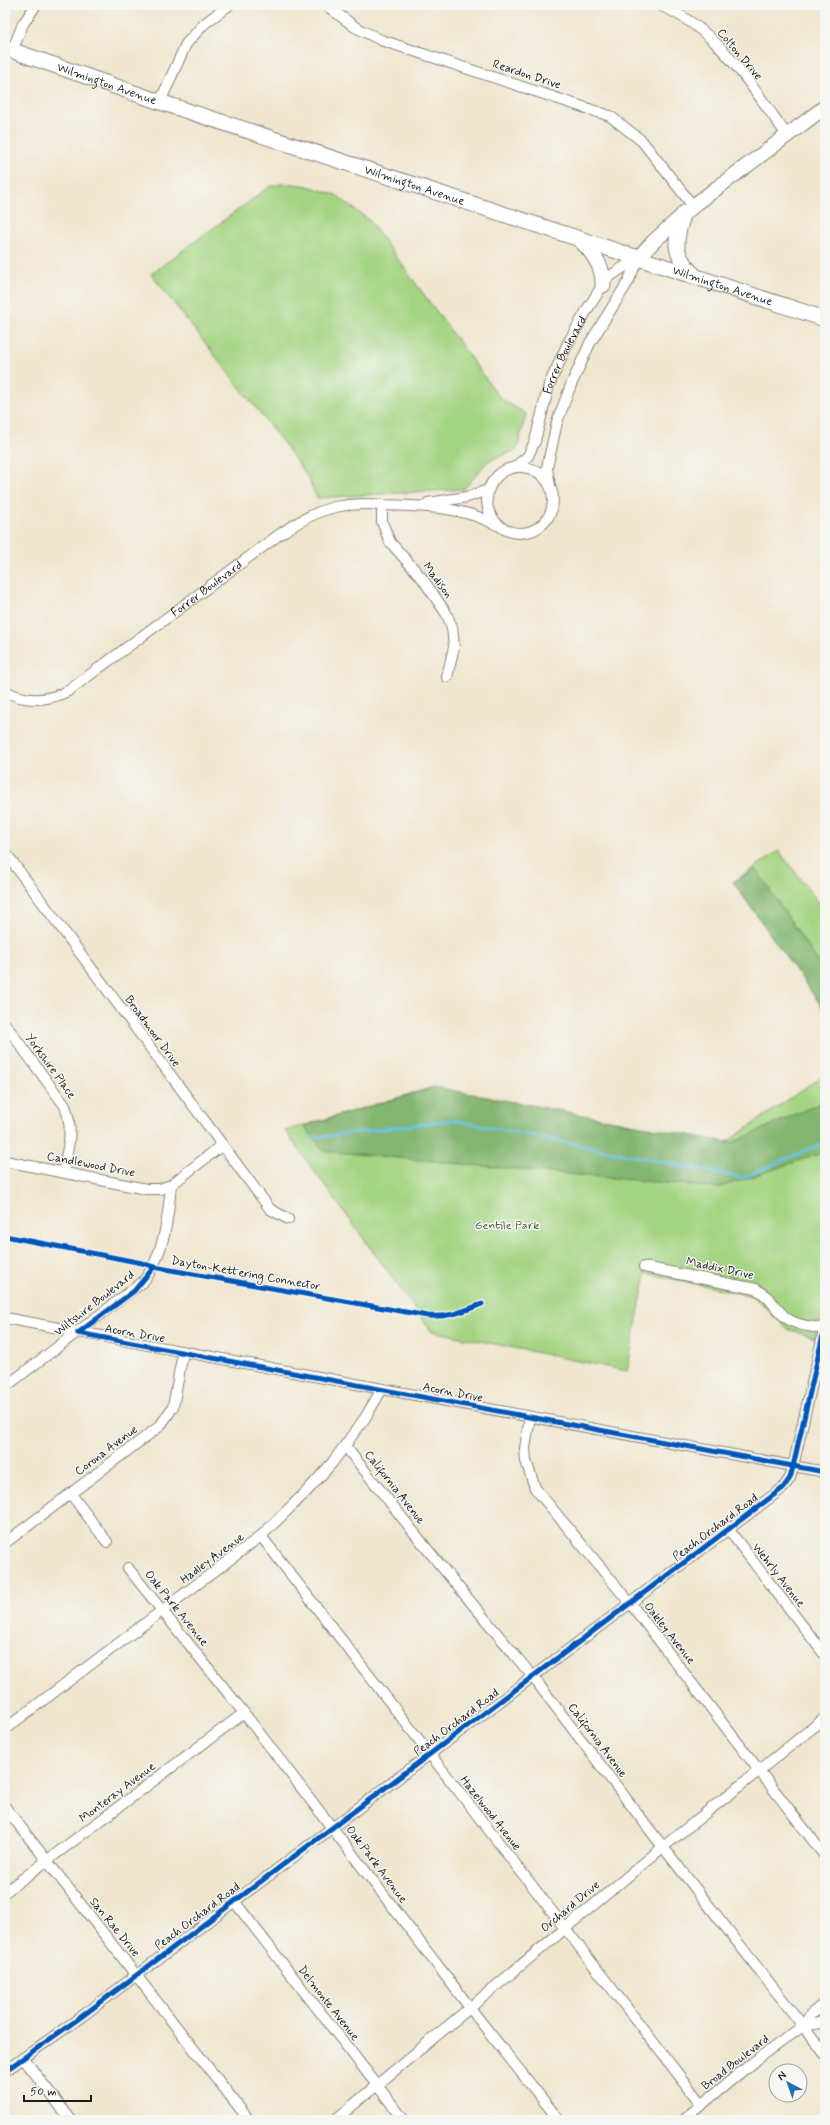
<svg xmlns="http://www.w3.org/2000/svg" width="830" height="2125" font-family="Mynerve,sans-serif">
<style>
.green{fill:#a4d482;stroke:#60784f}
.forest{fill:#83b670;stroke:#506946}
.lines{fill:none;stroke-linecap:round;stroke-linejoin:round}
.stream{stroke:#6dc2ea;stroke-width:2.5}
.street-casing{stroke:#868176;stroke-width:12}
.secondary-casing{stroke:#868176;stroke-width:16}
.primary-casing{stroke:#868176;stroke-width:17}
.street{stroke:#fff;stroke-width:10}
.secondary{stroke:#fff;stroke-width:14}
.primary{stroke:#fff;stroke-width:15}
.cycleway-casing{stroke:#f6f6f2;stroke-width:8}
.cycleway{stroke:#0057b8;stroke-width:5}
.labels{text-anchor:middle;stroke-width:3;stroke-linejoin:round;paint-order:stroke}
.street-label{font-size:12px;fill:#1c1c1c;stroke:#f6f6f2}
.park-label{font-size:12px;fill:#4c5c40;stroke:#f6f6f2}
</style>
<rect width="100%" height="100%" fill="#f6f6f2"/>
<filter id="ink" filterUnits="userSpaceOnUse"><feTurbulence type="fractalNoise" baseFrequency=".025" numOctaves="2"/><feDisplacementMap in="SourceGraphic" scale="8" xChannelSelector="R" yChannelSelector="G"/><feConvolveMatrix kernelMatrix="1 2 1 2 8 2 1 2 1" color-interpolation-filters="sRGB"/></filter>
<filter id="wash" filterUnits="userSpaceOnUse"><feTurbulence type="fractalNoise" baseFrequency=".012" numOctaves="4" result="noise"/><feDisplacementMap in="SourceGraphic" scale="16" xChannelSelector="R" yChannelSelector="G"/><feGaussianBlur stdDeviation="0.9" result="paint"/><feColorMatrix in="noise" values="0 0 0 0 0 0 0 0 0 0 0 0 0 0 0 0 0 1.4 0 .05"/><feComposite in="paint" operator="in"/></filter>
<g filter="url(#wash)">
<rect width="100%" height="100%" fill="#f0e6cf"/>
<g class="green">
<polygon points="285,183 308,186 336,195 369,220 500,398 526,414 517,450 488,461 464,489 317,498 308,478 288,449 151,274 269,187"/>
<polygon points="779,851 825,911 825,1011 733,882"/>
<polygon points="825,1074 825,1305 815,1338 788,1329 753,1296 646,1273 627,1371 431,1331 285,1131 434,1087 717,1149"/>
</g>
<g class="forest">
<polygon points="756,869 825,972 825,1011 733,882"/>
<polygon points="434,1087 732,1143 825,1101 825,1152 718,1188 324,1151 304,1126"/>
</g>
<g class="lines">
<polyline class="stream" points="312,1138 454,1120 742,1178 825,1142"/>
</g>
</g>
<g filter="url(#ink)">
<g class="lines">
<g class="street-casing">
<g id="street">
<polyline points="326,5 355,27 381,40 610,116 642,141 693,206"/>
<path d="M659 5C718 28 751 86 787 135"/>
<polyline points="12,51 23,24 36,5"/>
<polyline points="160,102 186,44 204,24 229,5"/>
<circle cx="520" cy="500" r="33"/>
<path id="s1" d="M515 467 528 456 535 441 549 385 568 343 587 310 607 278 638 258"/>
<polyline points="550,486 547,468 557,422 571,385 590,343 628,282 638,258"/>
<polyline points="428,503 467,497 488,490"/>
<polyline points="382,505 382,522 390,542 422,578 446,613 452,627 454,647 447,677"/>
<path id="s2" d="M5 691C27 703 47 701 68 691L276 537C294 524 313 512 335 507 352 503 367 504 384 505 424 506 460 506 497 525"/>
<polyline points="5,852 270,1209 288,1219"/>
<path d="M5 1024 65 1106C74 1129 68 1148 63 1172"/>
<polyline points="5,1161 146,1189 160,1189 171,1185"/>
<path d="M644 1267 756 1289C773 1299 771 1304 783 1315 794 1326 811 1326 825 1329"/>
<polyline points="5,1318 825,1472"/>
<path d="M5 1387 143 1282C164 1255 168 1219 171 1185L221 1146"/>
<polyline points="530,1417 525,1448 526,1461 535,1488 630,1603 825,1856"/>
<polyline points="345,1446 436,1560 533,1677 663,1847 825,2054"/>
<polyline points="71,1494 107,1542"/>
<polyline points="728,1529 825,1655"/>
<polyline points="261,1536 702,2105"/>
<polyline points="5,1543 160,1426 173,1407 183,1352"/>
<polyline points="128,1568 244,1713 481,2022 559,2120"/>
<polyline points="5,1729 261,1536 307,1491 332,1463 365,1418 382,1389"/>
<polyline points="5,1807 249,2120"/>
<polyline points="5,1892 244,1713"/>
<polyline points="234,1901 404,2120"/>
<polyline points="803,2026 819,2023 825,2018"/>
<polyline points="23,2058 71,2120"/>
<polyline points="5,2071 81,2017 783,1488 790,1478 792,1471 825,1326"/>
<polyline points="335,2120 663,1847 825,1718"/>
<polyline points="683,2120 752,2063 803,2026 811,2014 825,2003"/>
</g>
</g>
<g class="secondary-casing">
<polyline id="secondary" points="638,258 653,242 693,206 825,107"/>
</g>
<g class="primary-casing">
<g id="primary">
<path id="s3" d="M5 48 160 102 825 319"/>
<path d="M684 213C674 240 672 255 695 276"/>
<path d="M579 239C592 251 604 266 603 285"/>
</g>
</g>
<use href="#street" class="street"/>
<use href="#secondary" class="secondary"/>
<use href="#primary" class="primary"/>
<g class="cycleway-casing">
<g id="cycleway">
<path d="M5 1236 142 1263 154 1267 428 1316C448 1318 464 1311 482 1304"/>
<polyline points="78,1333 825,1472"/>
<polyline points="78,1333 134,1291 154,1267"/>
<polyline points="5,2071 81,2017 783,1488 790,1478 792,1471 825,1326"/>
</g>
</g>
<use href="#cycleway" class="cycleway"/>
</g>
</g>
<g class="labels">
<g class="street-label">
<text transform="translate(740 54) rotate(50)" y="4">Colton Drive</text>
<text transform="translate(527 74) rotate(18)" y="4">Reardon Drive</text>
<text dy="4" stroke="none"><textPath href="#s3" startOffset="108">Wilmington Avenue</textPath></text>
<text dy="4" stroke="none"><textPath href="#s3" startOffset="432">Wilmington Avenue</textPath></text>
<text dy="4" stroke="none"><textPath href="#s3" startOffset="756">Wilmington Avenue</textPath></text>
<text dy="4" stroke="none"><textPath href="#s1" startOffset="125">Forrer Boulevard</textPath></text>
<text transform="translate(438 580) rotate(53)" y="4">Madison</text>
<text dy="4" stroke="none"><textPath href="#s2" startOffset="238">Forrer Boulevard</textPath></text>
<text transform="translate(153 1031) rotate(54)" y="4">Broadmoor Drive</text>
<text transform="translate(51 1066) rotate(54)" y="4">Yorkshire Place</text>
<text transform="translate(91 1164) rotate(11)" y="4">Candlewood Drive</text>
<text transform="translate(720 1268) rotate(12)" y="4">Maddix Drive</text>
<text transform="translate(246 1273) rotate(10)" y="4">Dayton-Kettering Connector</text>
<text transform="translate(94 1303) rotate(-38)" y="4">Wiltshire Boulevard</text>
<text transform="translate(135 1333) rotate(10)" y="4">Acorn Drive</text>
<text transform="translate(453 1392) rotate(11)" y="4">Acorn Drive</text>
<text transform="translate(106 1450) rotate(-37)" y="4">Corona Avenue</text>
<text transform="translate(395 1487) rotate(52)" y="4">California Avenue</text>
<text transform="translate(715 1527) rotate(-37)" y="4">Peach Orchard Road</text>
<text transform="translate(212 1558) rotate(-37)" y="4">Hadley Avenue</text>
<text transform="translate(779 1575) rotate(52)" y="4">Wehrly Avenue</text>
<text transform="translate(177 1608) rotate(51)" y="4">Oak Park Avenue</text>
<text transform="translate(670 1633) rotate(52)" y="4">Oakley Avenue</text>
<text transform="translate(456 1722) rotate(-37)" y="4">Peach Orchard Road</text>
<text transform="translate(598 1740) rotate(53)" y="4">California Avenue</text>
<text transform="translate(117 1792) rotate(-37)" y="4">Monteray Avenue</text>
<text transform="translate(491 1813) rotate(52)" y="4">Hazelwood Avenue</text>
<text transform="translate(377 1864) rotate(53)" y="4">Oak Park Avenue</text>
<text transform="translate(570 1906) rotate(-40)" y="4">Orchard Drive</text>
<text transform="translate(197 1916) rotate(-37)" y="4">Peach Orchard Road</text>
<text transform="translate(115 1927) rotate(51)" y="4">San Rae Drive</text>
<text transform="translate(329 2003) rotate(52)" y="4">Delmonte Avenue</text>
<text transform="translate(735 2062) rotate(-38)" y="4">Broad Boulevard</text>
</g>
<g class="park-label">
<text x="507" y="1229">Gentile Park</text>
</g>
</g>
<rect width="830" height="2125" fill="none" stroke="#f6f6f2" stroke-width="20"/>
<g transform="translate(788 2083) rotate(319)"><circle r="19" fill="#f6f6f2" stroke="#9f9f9c"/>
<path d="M0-3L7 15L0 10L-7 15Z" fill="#1f6fb2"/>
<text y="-6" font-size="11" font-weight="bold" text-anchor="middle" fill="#1c1c1c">N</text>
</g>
<path d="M24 2095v6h67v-6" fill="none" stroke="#1c1c1c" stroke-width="2"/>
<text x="30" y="2095" font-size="12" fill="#1c1c1c" stroke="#f6f6f2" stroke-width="3" paint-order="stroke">50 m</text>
</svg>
